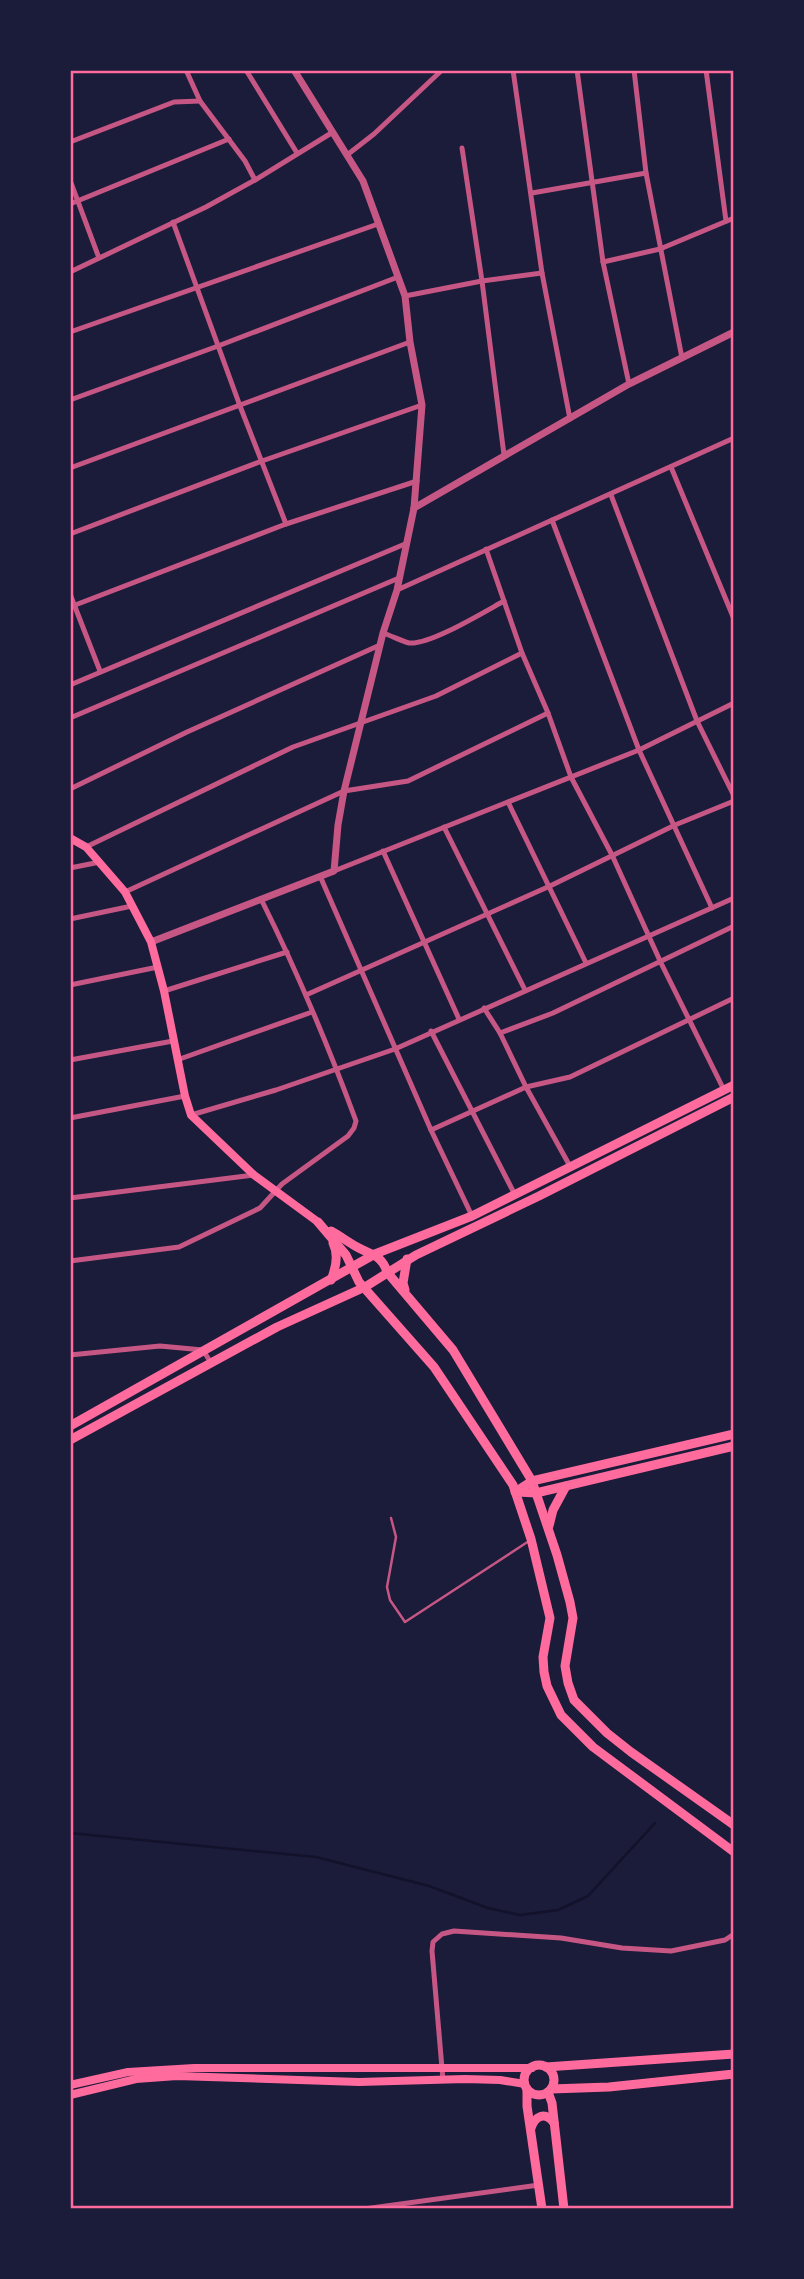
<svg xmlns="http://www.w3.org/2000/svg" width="804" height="2279" font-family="'DM Sans',sans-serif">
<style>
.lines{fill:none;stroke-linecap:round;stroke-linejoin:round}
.stream{stroke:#12122b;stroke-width:2.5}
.service{stroke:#c65784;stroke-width:2.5}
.minor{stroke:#c65784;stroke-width:5}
.tertiary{stroke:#c65784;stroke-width:7}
.secondary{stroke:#ff6b9d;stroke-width:8}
.primary{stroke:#ff6b9d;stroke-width:9}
.neatline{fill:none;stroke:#ff6b9d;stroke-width:2.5}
</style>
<rect width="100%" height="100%" fill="#1b1b3a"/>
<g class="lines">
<polyline class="stream" points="70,1833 316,1857 429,1886 488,1908 520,1915 558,1910 588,1896 655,1823"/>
<polyline class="service" points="391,1518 396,1537 387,1587 390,1600 405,1622 529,1541"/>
<g class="minor">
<polyline points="186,70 200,101 245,161 255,180"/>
<polyline points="246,70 297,153"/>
<polyline points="513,70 542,273 570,419"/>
<polyline points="577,70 603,262 629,384"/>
<polyline points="634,70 646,173 682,358"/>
<polyline points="706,70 726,221"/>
<polyline points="70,142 174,102 200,101"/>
<polyline points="462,148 482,281 504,455"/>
<polyline points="347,155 374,134 442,70"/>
<polyline points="70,180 99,258"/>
<polyline points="532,193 646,173"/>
<polyline points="70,204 229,139"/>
<polyline points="173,222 240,406 286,524"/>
<polyline points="603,262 660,249 734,218"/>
<polyline points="70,272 206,207 255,180 333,132"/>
<polyline points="405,296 482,281 542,273"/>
<polyline points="70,332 378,224"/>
<polyline points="70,400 218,346 398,277"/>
<polyline points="671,467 734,619"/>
<polyline points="70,468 410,342"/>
<polyline points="611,495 697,721 734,796"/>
<polyline points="552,520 639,750 712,908"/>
<polyline points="70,534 262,461 422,405"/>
<polyline points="486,549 522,653 548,713 571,777 612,855 661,963 724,1090"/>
<polyline points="397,590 734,438"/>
<polyline points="70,594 100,671"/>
<polyline points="70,607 286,524 417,481"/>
<path d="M383 633C392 636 401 641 409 643 430 645 484 612 504 601"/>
<polyline points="70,685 405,544"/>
<polyline points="70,718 399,578"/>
<polyline points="70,789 187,732 380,645"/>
<polyline points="508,802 586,963"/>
<polyline points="444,827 525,990"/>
<polyline points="86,847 293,747 436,696 522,653"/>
<polyline points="383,851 459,1019"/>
<polyline points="70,868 100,862"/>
<polyline points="334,871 639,750 734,703"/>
<polyline points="320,876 431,1130 472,1216"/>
<polyline points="125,892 344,791 408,781 548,713"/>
<polyline points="70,919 132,906"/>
<polyline points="70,985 158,967"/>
<polyline points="164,991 287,952"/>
<polyline points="306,995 550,886 675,825 734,801"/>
<polyline points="484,1008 500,1033 526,1087 571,1168"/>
<polyline points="431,1031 515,1195"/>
<polyline points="500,1033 553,1013 734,926"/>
<polyline points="70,1060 173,1041"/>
<polyline points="177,1060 312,1012"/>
<polyline points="191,1115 276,1090 395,1049 734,898"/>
<polyline points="70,1118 185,1096"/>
<polyline points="431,1130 526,1087 570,1077 734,998"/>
<polyline points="70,1198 254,1175"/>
<path d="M70 1261 179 1247 260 1208 282 1184 348 1136 354 1128 356 1121C328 1045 297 971 261 899"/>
<polyline points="70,1355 160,1346 203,1350 211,1363"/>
<polyline points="443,2080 432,1951 433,1942 442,1934 454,1931 561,1938 622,1948 671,1951 725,1940 734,1934"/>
<polyline points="364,2209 539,2185"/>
</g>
<g class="tertiary">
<polyline points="414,508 629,384 734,332"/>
<polyline points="151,942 334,871 338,825 344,791 383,633 397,590 414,508 422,405 410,342 405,296 363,181 294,70"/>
</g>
<g class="secondary">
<polyline points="70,838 86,847 125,892 151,942 164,991 185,1096 191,1115 254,1175 318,1222"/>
<polyline points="70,2085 128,2072 194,2068 532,2068"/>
<polyline points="70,2095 136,2079 177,2076 359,2082 465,2079 500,2080 525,2084"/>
</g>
<g class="primary">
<polyline points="318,1222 346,1255 359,1282 434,1367 513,1485 531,1539 550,1618 543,1657 544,1672 547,1686 561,1715 593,1747 734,1852"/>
<path d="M331 1231C340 1236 348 1242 357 1247 371 1255 382 1255 387 1272L453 1350 532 1481 557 1555 570 1602 573 1618 565 1666 568 1683 574 1700 607 1733 631 1752 734 1825"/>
<path d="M331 1280C336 1268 339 1255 333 1243"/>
<polyline points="405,1290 403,1283 407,1259"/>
<polyline points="70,1426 375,1254 472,1216 734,1085"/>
<polyline points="70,1440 277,1327 365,1287 416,1255 539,1196 734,1097"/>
<polyline points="515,1492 532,1481 734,1434"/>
<polyline points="517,1492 536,1493 734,1446"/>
<polyline points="549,1526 553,1510 566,1486"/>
<circle cx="539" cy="2080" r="15"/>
<polyline points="546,2067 734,2054"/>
<polyline points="527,2089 527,2106 542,2209"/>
<polyline points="551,2089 609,2087 734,2074"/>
<polyline points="548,2092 552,2103 564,2209"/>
<path d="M531 2128C535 2116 545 2111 554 2123"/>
</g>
</g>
<rect width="804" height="2279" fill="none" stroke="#1b1b3a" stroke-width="144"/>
<rect x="72" y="72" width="660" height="2135" class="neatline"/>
</svg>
